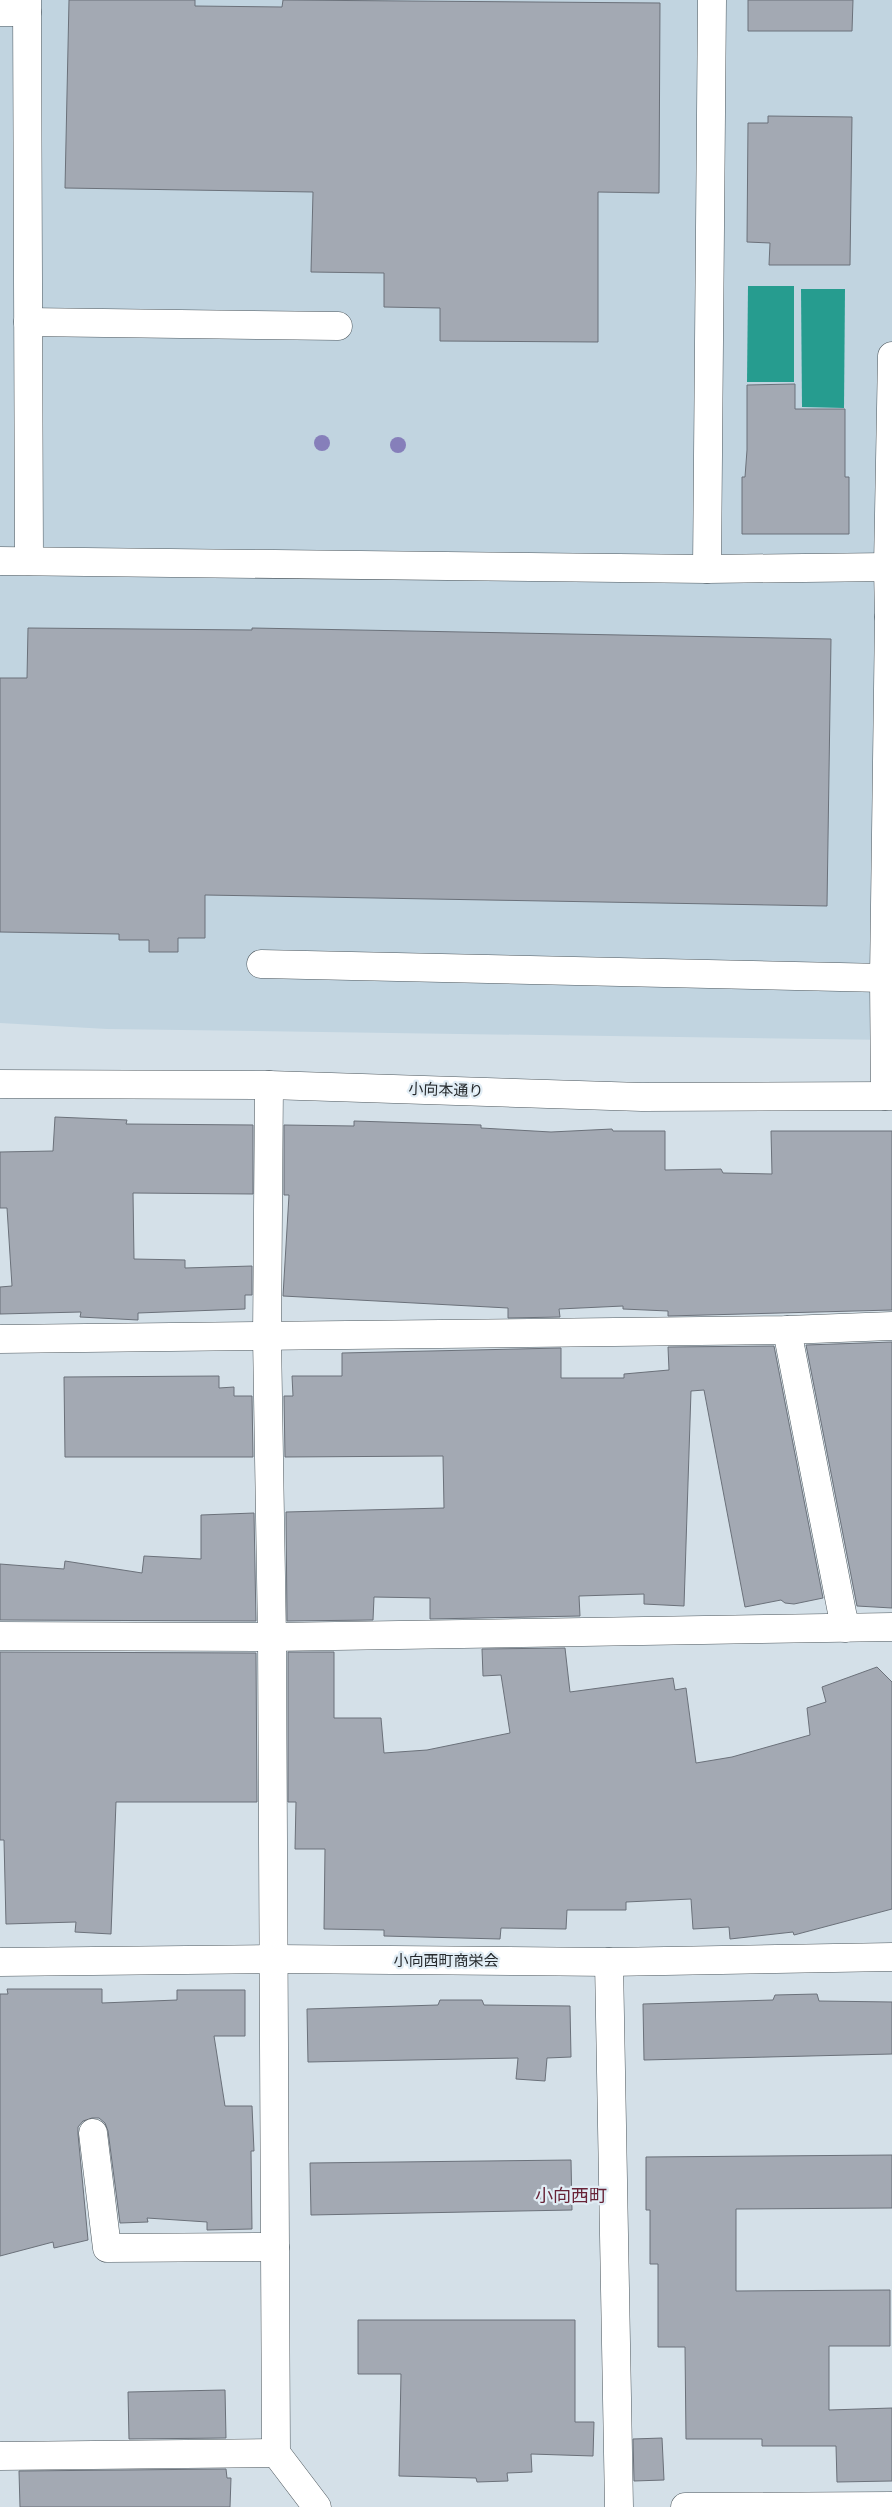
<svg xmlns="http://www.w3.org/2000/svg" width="892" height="2507" font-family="'Space Grotesk','Noto Sans JP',sans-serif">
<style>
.built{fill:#c1d4e0}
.water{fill:#269c8f}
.building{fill:#a3a9b3;stroke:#6b717a}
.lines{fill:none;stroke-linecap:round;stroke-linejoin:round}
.minor-casing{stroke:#4e585e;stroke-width:29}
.minor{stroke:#fff;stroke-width:28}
.tree{fill:#867fba}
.labels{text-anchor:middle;stroke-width:4.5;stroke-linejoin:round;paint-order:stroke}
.street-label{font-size:15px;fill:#262a2d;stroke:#e1edf5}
.quarter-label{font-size:18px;fill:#682337;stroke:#e1edf5}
</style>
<rect width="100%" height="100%" fill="#d4e0e8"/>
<polygon class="built" points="0,0 892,0 892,1040 107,1029 0,1023"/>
<g class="water">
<polygon points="748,286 794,286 794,382 747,382"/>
<polygon points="801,289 845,289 844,408 802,407"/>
</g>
<g class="building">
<polygon points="69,0 195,0 195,6 282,7 283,0 660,3 659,193 598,192 598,342 440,341 440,308 384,307 384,273 311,272 313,192 65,188"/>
<polygon points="748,0 853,0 852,31 748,31"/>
<polygon points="768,116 852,117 850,265 769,265 770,243 747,242 748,123 768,123"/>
<polygon points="795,384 795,409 845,409 845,477 849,477 849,534 742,534 742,477 745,477 747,450 747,385"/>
<polygon points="28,628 252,630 252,628 831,639 827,906 205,895 205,938 178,938 178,952 149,952 149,940 119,940 119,934 0,932 0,678 27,678"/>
<polygon points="55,1117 127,1120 126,1124 253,1125 253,1194 133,1193 134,1259 185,1260 185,1268 252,1266 252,1295 245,1295 245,1309 138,1313 138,1320 80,1317 81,1312 0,1314 0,1287 12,1286 7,1208 0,1208 0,1152 53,1151"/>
<polygon points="354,1121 481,1125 481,1128 551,1132 612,1129 613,1131 665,1131 665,1170 721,1169 723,1173 772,1174 771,1131 892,1131 892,1310 668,1316 668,1311 623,1309 623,1306 559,1309 560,1317 508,1318 508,1308 283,1296 289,1195 284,1195 284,1125 354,1126"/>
<polygon points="892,1342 892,1608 857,1606 806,1345"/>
<polygon points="774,1346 823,1598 794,1604 785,1603 781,1600 745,1607 704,1390 691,1391 684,1606 644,1604 644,1594 579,1596 580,1616 430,1619 430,1598 374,1597 373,1620 287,1621 286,1512 444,1508 443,1456 285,1457 284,1396 293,1396 292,1376 342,1376 342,1353 561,1348 561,1378 624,1378 624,1374 669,1370 668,1347"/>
<polygon points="219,1376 219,1388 234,1387 234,1396 252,1396 253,1457 65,1457 64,1377"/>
<polygon points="254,1513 256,1621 0,1620 0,1564 64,1569 65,1561 142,1573 144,1556 201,1559 201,1515"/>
<polygon points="565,1648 570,1692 673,1678 675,1690 686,1688 696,1763 732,1757 810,1735 807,1708 826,1702 822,1687 877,1667 892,1682 892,1909 794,1935 793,1932 730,1939 729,1927 693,1929 691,1899 626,1902 626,1910 567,1910 566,1929 501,1928 500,1939 384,1936 384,1930 324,1929 325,1849 295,1849 296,1802 288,1802 288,1652 334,1652 334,1718 381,1718 384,1753 427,1750 510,1733 501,1675 483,1676 482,1649"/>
<polygon points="0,1652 256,1653 257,1802 116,1802 111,1934 75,1932 76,1922 6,1924 4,1840 0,1840"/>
<polygon points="7,1989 102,1989 102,2003 177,2000 177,1990 245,1990 245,2036 214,2036 225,2106 252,2106 254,2151 251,2151 252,2229 207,2230 207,2222 147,2218 148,2222 120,2223 108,2131 105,2123 99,2118 92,2118 83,2121 78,2127 78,2134 88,2240 54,2248 53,2242 0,2256 0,1994 8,1994"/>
<polygon points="817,1994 819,2001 892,2002 892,2054 644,2060 643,2004 773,2000 775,1995"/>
<polygon points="440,2000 482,2000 484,2005 570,2006 571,2057 547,2058 545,2081 516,2079 518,2058 308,2062 307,2009 438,2005"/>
<polygon points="892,2155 892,2208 736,2209 736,2291 890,2290 890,2346 829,2346 829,2410 892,2408 892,2481 837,2482 836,2446 762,2446 762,2439 686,2439 685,2347 658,2347 658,2264 650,2264 650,2210 646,2210 646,2157"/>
<polygon points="571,2160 572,2210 311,2215 310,2163"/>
<polygon points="358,2320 575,2320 575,2422 594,2422 593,2456 531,2454 532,2472 507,2473 508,2481 477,2482 476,2478 399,2476 401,2374 358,2374"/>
<polygon points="225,2390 226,2438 129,2439 128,2392"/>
<polygon points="662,2438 664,2480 634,2481 633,2439"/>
<polygon points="226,2469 227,2478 231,2478 230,2507 20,2507 19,2471"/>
</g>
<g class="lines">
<g class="minor-casing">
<g id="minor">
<polyline points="27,0 29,561"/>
<polyline points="0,12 27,12"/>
<polyline points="28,322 338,326"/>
<polyline points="0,561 707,569 888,567 889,617 892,617"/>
<polyline points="888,567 892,356"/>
<polyline points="707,569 712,0"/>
<polyline points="261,964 884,978"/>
<polyline points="0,1084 269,1085 642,1097 892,1096"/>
<polyline points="269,1085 267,1337 272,1637 276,2453 317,2507"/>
<polyline points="885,1096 884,978 889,617"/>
<polyline points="787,1330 845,1628"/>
<polyline points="0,1339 787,1330 892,1326"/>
<polyline points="0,1636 272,1637 892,1627"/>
<polyline points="0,1962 275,1959 609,1962 892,1957"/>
<polyline points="609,1962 619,2507"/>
<polyline points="93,2133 107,2248 275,2247"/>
<polyline points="0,2456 276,2453"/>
<polyline points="685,2507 892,2506"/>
</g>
</g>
<use href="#minor" class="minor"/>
</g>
<g class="tree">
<circle cx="322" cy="443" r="8"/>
<circle cx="398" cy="445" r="8"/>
</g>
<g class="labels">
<g class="street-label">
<text transform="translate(446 1090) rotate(2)" y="5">小向本通り</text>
<text x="446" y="1966">小向西町商栄会</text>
</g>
<g class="quarter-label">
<text x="571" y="2202">小向西町</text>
</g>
</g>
</svg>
